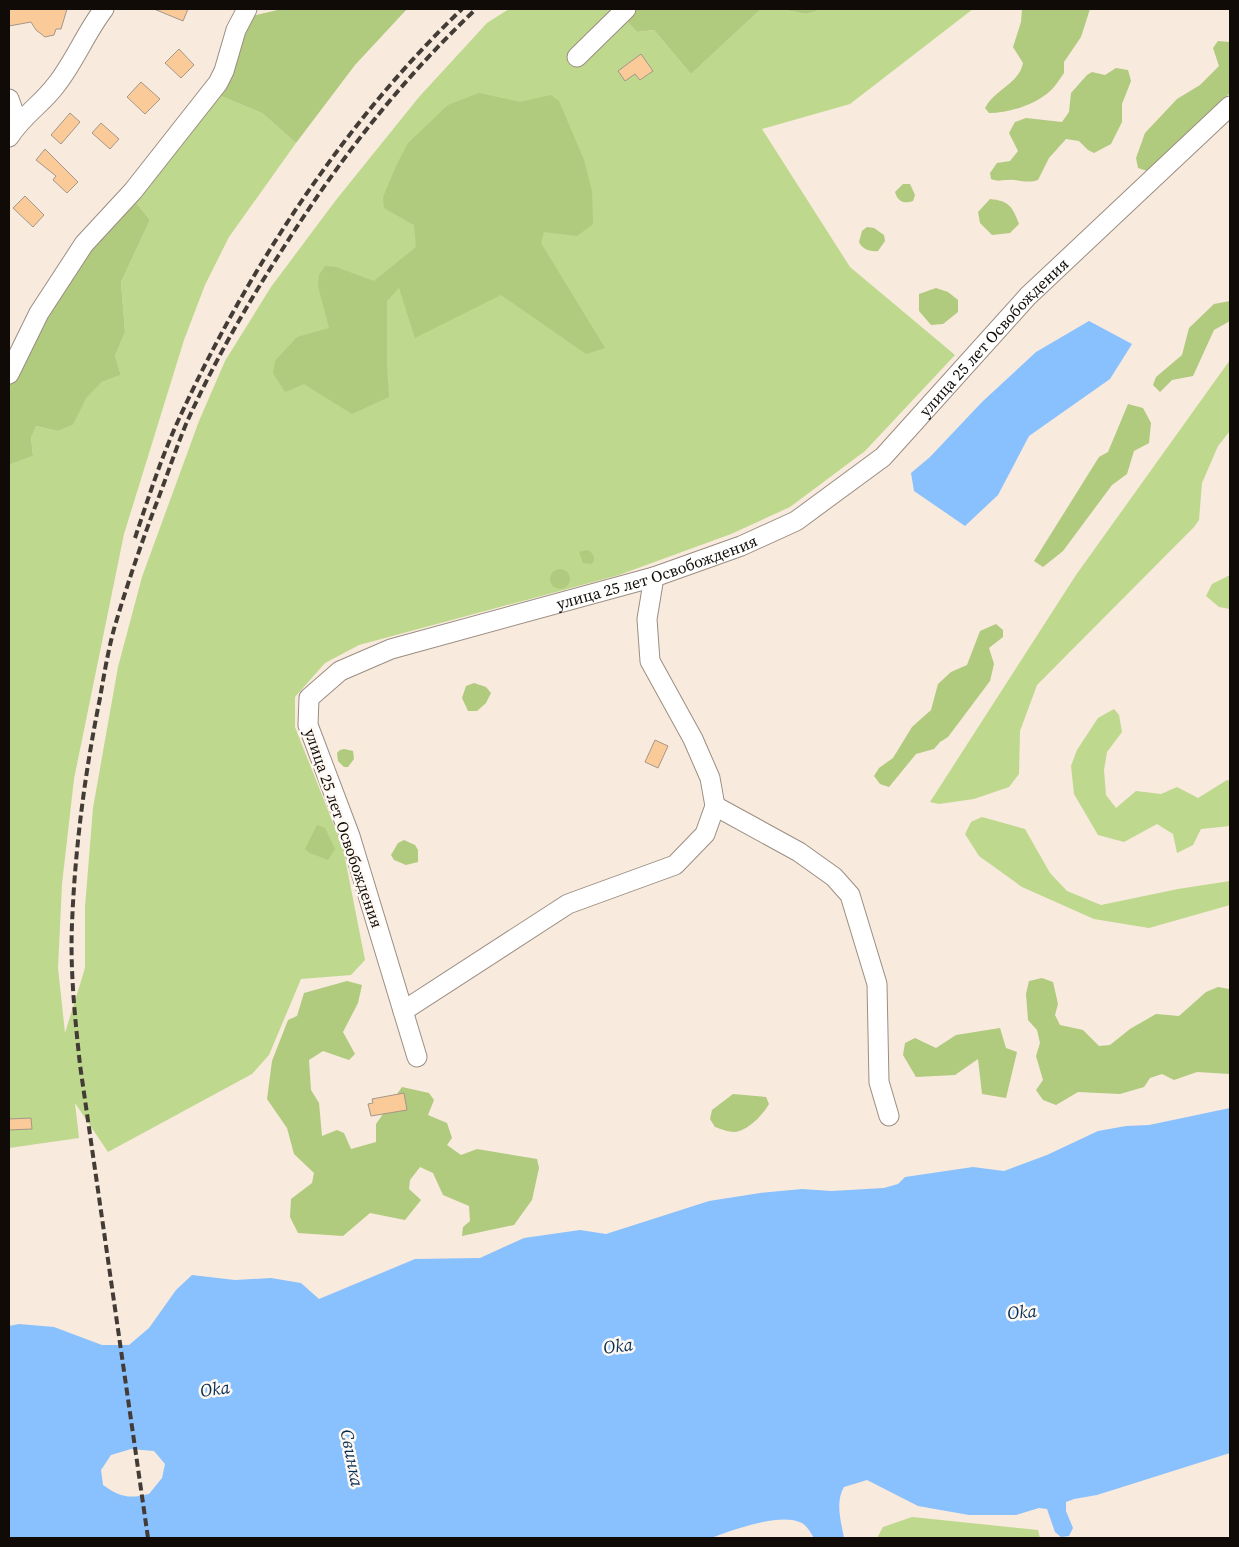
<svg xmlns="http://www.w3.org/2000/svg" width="1239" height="1547" font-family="'Source Serif 4',serif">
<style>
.green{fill:#bed88d}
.forest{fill:#b0ca7e}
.water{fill:#89c0fe;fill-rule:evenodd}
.building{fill:#faca99;stroke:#a4978a}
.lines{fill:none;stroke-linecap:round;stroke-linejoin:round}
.minor-casing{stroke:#9b8e82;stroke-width:21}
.minor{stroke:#fff;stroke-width:19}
.rail{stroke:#433c36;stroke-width:4;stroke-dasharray:8 4;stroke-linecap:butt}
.labels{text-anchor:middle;stroke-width:5;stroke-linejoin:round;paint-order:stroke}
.street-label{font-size:16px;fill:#100b07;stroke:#fff9f4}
.water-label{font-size:18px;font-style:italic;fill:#052e54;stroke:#fff9f4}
</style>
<rect width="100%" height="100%" fill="#f8eadd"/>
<g class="green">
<polygon points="509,9 625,9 628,22 637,32 654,30 691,74 761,9 780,9 806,14 822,9 973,9 850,104 762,129 850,267 955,355 865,451 790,507 731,534 619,575 359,645 325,663 295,697 295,727 343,848 365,960 351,975 301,979 269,1055 252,1074 108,1152 75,1103 79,1138 9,1148 9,465 33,456 31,438 36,426 58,431 73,425 85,398 102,382 121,375 115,356 125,332 121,282 150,220 134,200 216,94 262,113 296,143 229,237 205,285 184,340 124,534 74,779 62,884 58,968 65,1033 85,968 85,907 93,808 118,667 142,577 199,421 225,361 271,287 336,200 419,97 487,23"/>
<polygon points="1230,360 1230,431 1218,446 1202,483 1199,520 1194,527 1037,685 1020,731 1019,774 1009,787 974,799 939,804 930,802 1076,575"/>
<polygon points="1230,575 1230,609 1219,607 1206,596 1212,584"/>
<polygon points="1114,709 1119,715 1122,732 1107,752 1104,770 1106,795 1116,808 1136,791 1161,794 1177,787 1198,798 1227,780 1230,781 1230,826 1201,829 1193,845 1177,853 1173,834 1157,824 1124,842 1098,835 1074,794 1071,766 1077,750 1098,718"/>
<polygon points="982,817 1025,829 1050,873 1067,891 1101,905 1178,889 1230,881 1230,905 1149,928 1094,919 1022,887 979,856 965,834 971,822"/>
<polygon points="912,1517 1038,1530 1040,1538 877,1538 883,1527"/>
</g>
<g class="forest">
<polygon points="282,9 407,9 355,65 296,143 262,113 216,94 248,17"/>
<polygon points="625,9 761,9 691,74 654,30 637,32 628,22"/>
<polygon points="780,9 822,9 806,14"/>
<path d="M1022 9H1090L1081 37 1064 62V73C1059 80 1055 87 1049 92 1034 105 1009 113 989 113L985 108C994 90 1019 84 1023 63L1013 47 1021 22Z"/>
<polygon points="1218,41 1230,42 1230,93 1161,161 1147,171 1138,168 1136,158 1145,133 1177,99 1200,85 1219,66 1213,48"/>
<path d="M1116 68 1128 70 1131 81 1122 104V122L1111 144 1094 153 1088 150 1079 141 1066 139 1049 158 1038 180C1026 184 1020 179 1008 180 1001 180 998 182 991 179L990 173 997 163 1010 161 1018 151 1009 133 1015 122 1026 118 1062 122 1069 112 1071 93 1087 75 1092 72 1105 75Z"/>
<polygon points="479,93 520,102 551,95 559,101 584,160 592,191 593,224 577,236 544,232 541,243 605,348 586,354 501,295 415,338 399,288 387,301 387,367 389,397 352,414 304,384 285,392 273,373 275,361 297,337 329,328 318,286 319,275 325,266 336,267 374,281 416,247 414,225 384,208 383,197 397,164 408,143 448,105"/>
<path d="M903 184H910L915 195 913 201C904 204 898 202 895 192Z"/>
<path d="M990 199C1009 201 1012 206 1019 224L1010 233 992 235 980 223 978 212Z"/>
<polygon points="134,200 150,220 121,282 125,332 115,356 121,375 102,382 86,398 73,425 58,431 36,426 31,438 33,456 9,465 9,380 66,280"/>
<path d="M867 227 874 228 884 235 885 241 878 251C870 252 862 249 859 242L862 231Z"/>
<polygon points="936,288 948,292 958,300 958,312 943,324 931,325 919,311 919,294"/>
<polygon points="1230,301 1230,321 1214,330 1193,376 1172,380 1160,392 1153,385 1156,377 1182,355 1189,328 1214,304"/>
<polygon points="1128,404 1143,408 1151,423 1149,443 1134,451 1127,474 1112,485 1063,551 1043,567 1034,561 1099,457 1108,452"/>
<path d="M587 550C592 552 594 555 594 561L591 564 583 563 579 552Z"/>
<circle cx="560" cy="579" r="10"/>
<polygon points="996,624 1003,630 1003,637 989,648 994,664 990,681 948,737 940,742 934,749 916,754 889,787 880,784 874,776 879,768 893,758 912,727 931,710 938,684 951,672 967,665 980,631"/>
<polygon points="474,683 486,687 491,693 486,703 477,711 468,711 462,698 466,686"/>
<polygon points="344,749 353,751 354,759 348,767 344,767 338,761 337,753 340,750"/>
<polygon points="317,825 325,828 335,849 328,860 310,853 305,849"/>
<polygon points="404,840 415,845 418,850 418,862 406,865 394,860 391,855 398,843"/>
<polygon points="1042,978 1053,982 1058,1004 1055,1015 1060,1025 1083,1030 1099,1046 1110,1045 1130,1029 1156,1014 1179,1016 1206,992 1218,987 1229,989 1230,1074 1197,1072 1174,1080 1162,1074 1150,1078 1144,1087 1120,1094 1078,1092 1056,1105 1043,1100 1036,1090 1043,1080 1036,1056 1040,1043 1037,1030 1028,1020 1026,994 1029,981"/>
<polygon points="347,981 362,985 358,1003 343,1032 355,1054 349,1060 323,1051 309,1060 311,1090 319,1103 322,1136 337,1130 344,1133 351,1149 376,1142 376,1124 402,1087 429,1093 434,1100 428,1115 447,1123 452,1138 447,1145 461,1155 477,1149 537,1159 539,1168 532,1200 514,1225 462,1236 463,1227 470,1221 469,1206 443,1195 433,1173 420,1167 410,1180 409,1189 421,1200 405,1220 370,1213 343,1236 298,1233 290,1217 291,1199 312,1183 314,1173 294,1154 287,1128 267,1099 272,1061 288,1020 297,1016 304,993"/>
<polygon points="1000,1028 1006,1048 1017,1052 1006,1098 982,1094 978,1059 955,1075 916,1077 903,1055 905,1043 915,1038 936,1048 956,1035"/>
<path d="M733 1094 766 1097 769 1104C763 1115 747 1131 735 1132 728 1132 721 1129 715 1127L710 1119 712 1110Z"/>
</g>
<g class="water">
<polygon points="1089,321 1132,344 1110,379 1029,436 998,495 965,526 914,491 911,473 930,457 982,402 1036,352"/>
<path d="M1230 1108V1453L1097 1495 1074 1499 1066 1502V1511L1073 1528 1069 1536 1061 1537 1055 1532 1047 1509 1039 1508 1016 1515H969L918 1506 867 1480 844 1487C835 1502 841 1521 844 1538H814C810 1532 808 1527 802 1523 780 1512 733 1530 711 1538H9V1326L19 1324 54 1327 102 1345H129L149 1328 176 1290 192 1275 235 1280 271 1278 301 1283 319 1299 415 1259 480 1258 524 1238 580 1230 606 1234 709 1201 760 1193 802 1189 831 1191 884 1188 898 1184 905 1177 973 1167 1004 1171 1047 1155 1098 1131 1126 1126 1149 1125ZM131 1449 154 1451 165 1464 162 1478 149 1494C128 1499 120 1497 103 1485L101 1470 111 1455Z"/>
</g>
<g class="building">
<polygon points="9,9 67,9 61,29 56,29 54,35 45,37 36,30 31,22 9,26"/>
<polygon points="154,9 188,9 183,21"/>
<polygon points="179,49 194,65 181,78 165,63"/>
<polygon points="641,54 653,71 640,80 635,74 625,81 618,71"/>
<polygon points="141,82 160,99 145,114 127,97"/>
<polygon points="70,113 80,122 61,144 51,135"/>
<polygon points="101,123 119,139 110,149 92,133"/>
<polygon points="45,149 78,182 67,193 53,180 56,176 36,160"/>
<polygon points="25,196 44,215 33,227 13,208"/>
<polygon points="655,740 668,746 658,768 645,762"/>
<polygon points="404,1093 407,1110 371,1116 368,1104 373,1103 372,1099"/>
<polygon points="31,1118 32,1129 9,1130 9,1119"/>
</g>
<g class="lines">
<g class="minor-casing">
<g id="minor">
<polyline points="577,57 626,9"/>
<polyline points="9,99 18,124"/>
<path d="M9 137C22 116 42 104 56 85 75 61 86 32 104 9"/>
<polyline points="9,374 39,313 84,244 133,191 218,83 224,71 236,30 247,9"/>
<polyline points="715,806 799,852 834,877 850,895 877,984 879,1082 889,1116"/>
<polyline points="403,1011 568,904 675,865 705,834 715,806 710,778 693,739 650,661 647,619 654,577"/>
<path id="s1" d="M417 1057 350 836 308 725 309 698 340 671 391 649 654 577 741 546 796 521 883 457 1028 296 1230 106"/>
</g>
</g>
<use href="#minor" class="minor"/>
<g class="rail">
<path d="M135 538C148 499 161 458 178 421 246 272 344 122 462 9"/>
<path d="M148 1538 80 1065C75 1018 70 971 72 924 75 848 85 772 100 698 104 675 108 651 114 629 126 588 140 547 155 507 166 479 175 451 186 424 213 364 246 306 282 250 339 160 399 82 476 9"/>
</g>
</g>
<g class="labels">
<g class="street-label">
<text dy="6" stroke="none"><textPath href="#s1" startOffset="1170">улица 25 лет Освобождения</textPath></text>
<text dy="6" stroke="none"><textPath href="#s1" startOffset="750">улица 25 лет Освобождения</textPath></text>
<text transform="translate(344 828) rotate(71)" y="6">улица 25 лет Освобождения</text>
</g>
<g class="water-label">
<text transform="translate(1022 1312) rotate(-5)" y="6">Oka</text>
<text transform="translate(618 1346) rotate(-7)" y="6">Oka</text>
<text transform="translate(215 1389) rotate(-8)" y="6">Oka</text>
<text transform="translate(352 1458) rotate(79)" y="6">Свинка</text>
</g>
</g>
<rect width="1239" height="1547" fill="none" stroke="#100b07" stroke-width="20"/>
</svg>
